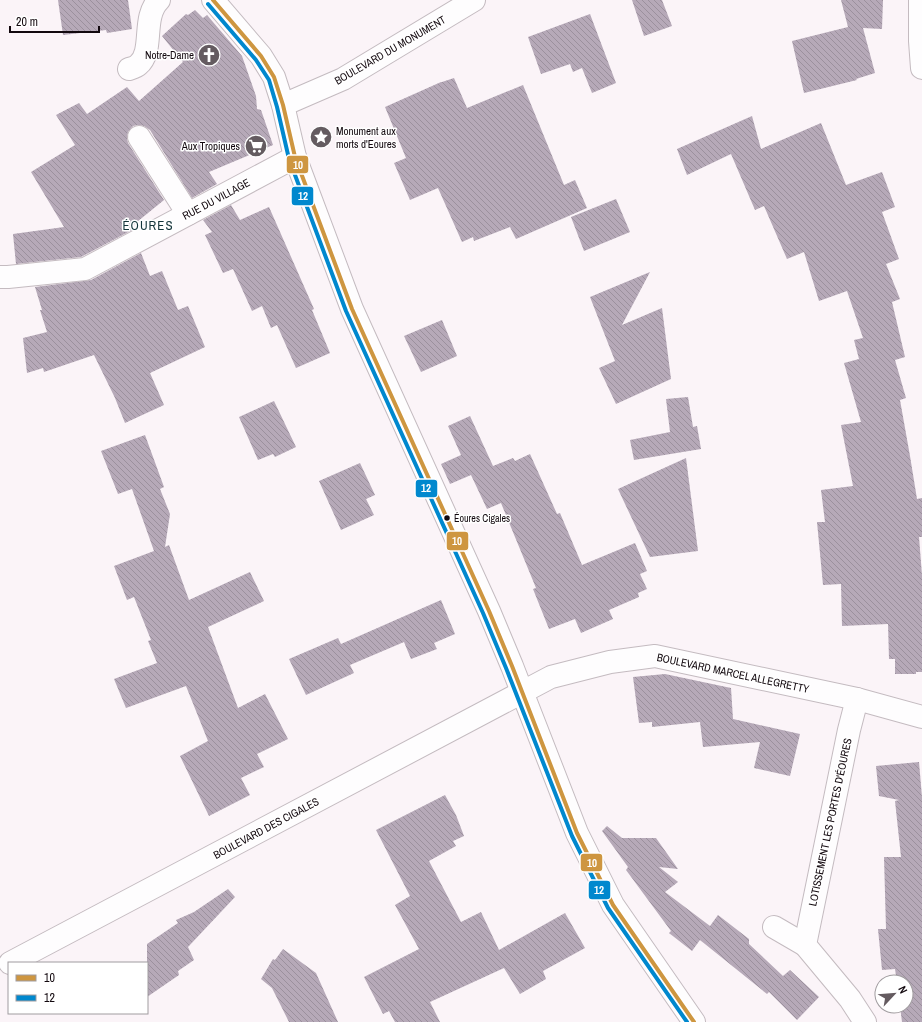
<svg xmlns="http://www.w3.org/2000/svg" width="922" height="1022" font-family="'Archivo Narrow',sans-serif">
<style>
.building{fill:url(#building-back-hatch)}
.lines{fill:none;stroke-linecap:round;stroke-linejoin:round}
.minor-casing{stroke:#c4bbc0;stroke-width:24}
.minor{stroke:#fefdfe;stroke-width:22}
.bus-1-casing{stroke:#fff;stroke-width:7}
.bus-2-casing{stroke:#fff;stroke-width:7}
.bus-1{stroke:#ce9640;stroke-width:4}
.bus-2{stroke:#0088ce;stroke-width:4}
.bus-dot{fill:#12080e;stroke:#fff;stroke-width:1.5}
.labels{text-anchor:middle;stroke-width:3;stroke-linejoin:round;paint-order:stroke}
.bus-label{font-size:10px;fill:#12080e;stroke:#fff;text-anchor:start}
.street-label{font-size:11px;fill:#12080e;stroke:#fff}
.poi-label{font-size:11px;fill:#12080e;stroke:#fff;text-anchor:end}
.quarter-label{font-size:13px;letter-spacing:1px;fill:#13343a;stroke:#fff}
.line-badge{stroke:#fff;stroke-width:1.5}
.badge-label{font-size:11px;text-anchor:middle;font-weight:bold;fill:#fff}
</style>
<defs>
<pattern id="building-back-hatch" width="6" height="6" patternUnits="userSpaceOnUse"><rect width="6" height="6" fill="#b6a9b8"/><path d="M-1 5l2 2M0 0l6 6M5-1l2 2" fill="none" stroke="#9b909d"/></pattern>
</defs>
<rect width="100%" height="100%" fill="#fbf4f8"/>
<g class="building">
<polygon points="58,0 128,0 132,29 107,33 106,30 63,35"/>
<polygon points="632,0 662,0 672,26 644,36"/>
<polygon points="841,0 883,0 882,29 863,28 875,73 856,79 857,80 804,93 792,41 848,27"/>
<polygon points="195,10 203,18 207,15 242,56 256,96 257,109 261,110 273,145 209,172 217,184 192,198 150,130 144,126 138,125 133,126 128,132 127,138 128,143 164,200 132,226 134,229 81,257 16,264 13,234 64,227 31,172 75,145 56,115 79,103 87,114 127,87 139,101 183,62 162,36 186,14 188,15"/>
<polygon points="590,14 616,83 592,93 582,68 573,72 570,64 541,74 528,37"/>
<polygon points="454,78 467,108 523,85 564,185 575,180 587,208 516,239 510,227 474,241 473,237 462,242 438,188 410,200 394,163 406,158 385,107 441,82 442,82"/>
<polygon points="752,116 761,149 821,123 846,185 882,172 895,207 882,212 899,259 886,264 900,299 892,302 905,357 895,360 906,398 900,400 910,456 917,499 922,498 922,537 919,537 922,575 922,672 916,672 916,674 895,674 895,659 889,659 888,624 842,626 841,584 823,585 817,522 825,522 821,490 853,486 841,425 861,422 844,363 859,359 854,340 863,338 847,291 819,301 804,252 787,259 764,206 755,210 731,154 687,175 677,149"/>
<polygon points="616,199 630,232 584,251 571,217"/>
<polygon points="231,205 240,220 269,207 314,309 312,310 330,353 296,368 277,325 271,328 262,306 252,311 233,269 223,273 205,235 212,232 203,220"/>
<polygon points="141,253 150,276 162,271 178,310 188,306 205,347 150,373 164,405 125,423 115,398 94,355 44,372 43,368 27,373 23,338 47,332 40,310 42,310 35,287 91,280"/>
<polygon points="650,272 622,325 662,308 671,379 616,404 599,368 615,361 590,297"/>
<polygon points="442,320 457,356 421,372 404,336"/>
<polygon points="688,397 693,427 697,426 701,449 634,460 630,440 670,432 666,399"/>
<polygon points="274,401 296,447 275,457 273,454 258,460 239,417"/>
<polygon points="470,416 493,466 513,458 515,461 530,454 557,514 560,513 582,565 635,543 647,571 640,574 647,589 638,593 639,597 609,610 613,619 581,633 575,619 549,629 533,589 536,588 501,503 487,509 471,475 450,484 441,464 461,455 448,426"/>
<polygon points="145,435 164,487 160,489 170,514 165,547 169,545 189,600 250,572 264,601 208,627 238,708 265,694 288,739 257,754 264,767 241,778 250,795 209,816 180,756 208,741 186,686 126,708 114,679 157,663 148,641 151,640 134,597 127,600 114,566 154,551 132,489 118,494 101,451"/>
<polygon points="686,458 698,551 650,557 618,489"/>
<polygon points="360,463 375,495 366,499 374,515 341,530 319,481"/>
<polygon points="441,600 455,634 434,643 437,649 411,659 404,642 350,665 354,673 306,695 289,659 338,638 341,644"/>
<polygon points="665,674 731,688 733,719 800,734 790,776 754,768 760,742 703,747 700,722 652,727 652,722 639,723 633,677"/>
<polygon points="919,762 922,797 922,1022 902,1022 900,1006 906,1006 906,982 897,982 895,969 882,970 878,929 886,929 884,857 901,857 895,801 899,800 879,796 876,766"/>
<polygon points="445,795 456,815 464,836 453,841 456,846 429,861 461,922 481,912 499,950 565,913 585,948 543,971 546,979 520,994 504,968 430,1002 440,1022 395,1022 389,1011 383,1014 364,977 419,949 395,905 410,896 376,830"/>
<polygon points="607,826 622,838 656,838 678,869 659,867 678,882 665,892 710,926 718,915 749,939 749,944 783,976 790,970 819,997 797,1020 769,992 767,994 700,940 692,951 669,933 671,931 626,870 628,867 602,831"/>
<polygon points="228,889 235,897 188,947 194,960 178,971 179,975 147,997 147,944 178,923 176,920 194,912"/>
<polygon points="283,949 316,973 338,1022 289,1022 272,988 261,979 273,959 275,960"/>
</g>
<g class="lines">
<g class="minor-casing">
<g id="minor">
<polyline points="213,0 261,56 274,77 283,105 295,157 352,309 489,611 512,666 577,833 613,905 694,1022"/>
<polyline points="920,0 920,41 922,68"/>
<path d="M129 69C132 68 136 67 138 65 155 51 141 18 159 0"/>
<polyline points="283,105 343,79 474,0"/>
<polyline points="139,137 188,214"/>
<polyline points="0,277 8,277 85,269 295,157"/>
<polyline points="857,699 849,730 805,945 850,999 865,1022"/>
<polyline points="774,927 805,945"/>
<polyline points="10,963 551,677 610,662 655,656 857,699 922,717"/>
</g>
</g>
<use href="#minor" class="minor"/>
<g class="bus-1-casing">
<polyline id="bus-1" points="213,0 261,56 274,77 283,105 295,157 352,309 489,611 512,666 577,833 613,905 694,1022"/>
</g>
<g class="bus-2-casing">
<polyline id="bus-2" points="208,4 256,60 269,80 277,107 289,159 346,311 483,613 506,668 572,836 608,908 687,1022"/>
</g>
<use href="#bus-1" class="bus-1"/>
<use href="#bus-2" class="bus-2"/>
</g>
<defs>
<g id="church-disc" transform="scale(1.15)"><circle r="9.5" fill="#645b60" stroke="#fff"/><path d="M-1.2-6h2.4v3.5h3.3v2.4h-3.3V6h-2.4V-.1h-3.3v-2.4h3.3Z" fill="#fff"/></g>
<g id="sight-disc" transform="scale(1.15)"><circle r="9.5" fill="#645b60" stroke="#fff"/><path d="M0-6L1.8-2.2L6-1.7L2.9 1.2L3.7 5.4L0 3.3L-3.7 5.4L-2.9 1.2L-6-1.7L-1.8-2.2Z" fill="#fff"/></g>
<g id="supermarket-disc" transform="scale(1.15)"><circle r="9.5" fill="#645b60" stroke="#fff"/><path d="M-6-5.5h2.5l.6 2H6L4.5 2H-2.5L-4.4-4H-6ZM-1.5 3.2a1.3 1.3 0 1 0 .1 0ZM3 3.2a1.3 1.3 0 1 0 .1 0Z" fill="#fff"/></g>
</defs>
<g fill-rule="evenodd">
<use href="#church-disc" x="209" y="55"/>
<use href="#sight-disc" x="321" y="137"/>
<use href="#supermarket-disc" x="256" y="146"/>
</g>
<circle class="bus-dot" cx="447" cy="518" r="3.5"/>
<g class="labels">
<g class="bus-label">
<text x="454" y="522">Éoures Cigales</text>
</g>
<g class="street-label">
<text transform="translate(390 50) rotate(-30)" y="4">BOULEVARD DU MONUMENT</text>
<text transform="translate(216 199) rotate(-28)" y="4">RUE DU VILLAGE</text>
<text transform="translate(733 673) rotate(12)" y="4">BOULEVARD MARCEL ALLEGRETTY</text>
<text transform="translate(830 822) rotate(-78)" y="4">LOTISSEMENT LES PORTES D'ÉOURES</text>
<text transform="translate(266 828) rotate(-28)" y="4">BOULEVARD DES CIGALES</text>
</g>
<g class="poi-label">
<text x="194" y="59">Notre-Dame</text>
<text x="336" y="135" text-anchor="start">Monument aux<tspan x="336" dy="13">morts d'Eoures</tspan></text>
<text x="240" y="150">Aux Tropiques</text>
</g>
<g class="quarter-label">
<text x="148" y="230">ÉOURES</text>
</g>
</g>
<g class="line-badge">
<rect x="286" y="155" width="23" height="19" rx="4" fill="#ce9640"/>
<rect x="291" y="186" width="23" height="20" rx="4" fill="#0088ce"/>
<rect x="415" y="479" width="23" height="19" rx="4" fill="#0088ce"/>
<rect x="446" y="531" width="23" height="20" rx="4" fill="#ce9640"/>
<rect x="580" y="853" width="23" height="19" rx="4" fill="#ce9640"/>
<rect x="588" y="880" width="23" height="20" rx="4" fill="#0088ce"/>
</g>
<g class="badge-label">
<text x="298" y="169">10</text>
<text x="303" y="200">12</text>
<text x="426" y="492">12</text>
<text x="457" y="545">10</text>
<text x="592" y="867">10</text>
<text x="599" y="894">12</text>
</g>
<rect x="8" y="962" width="140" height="52" fill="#ffffff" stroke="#a09c9f"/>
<rect x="16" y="975" width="20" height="6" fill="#ce9640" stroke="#a09c9f"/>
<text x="44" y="982" font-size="12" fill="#12080e">10</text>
<rect x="16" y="995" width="20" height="6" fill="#0088ce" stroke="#a09c9f"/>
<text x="44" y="1002" font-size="12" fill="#12080e">12</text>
<g transform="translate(894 994) rotate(64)"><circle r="19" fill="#ffffff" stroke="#a09c9f"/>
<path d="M0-3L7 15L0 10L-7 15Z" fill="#645b60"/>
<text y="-6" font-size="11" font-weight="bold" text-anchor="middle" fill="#12080e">N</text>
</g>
<path d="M10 26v6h89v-6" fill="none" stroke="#12080e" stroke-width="2"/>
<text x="16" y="26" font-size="12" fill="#12080e" stroke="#ffffff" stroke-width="3" paint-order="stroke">20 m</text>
</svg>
